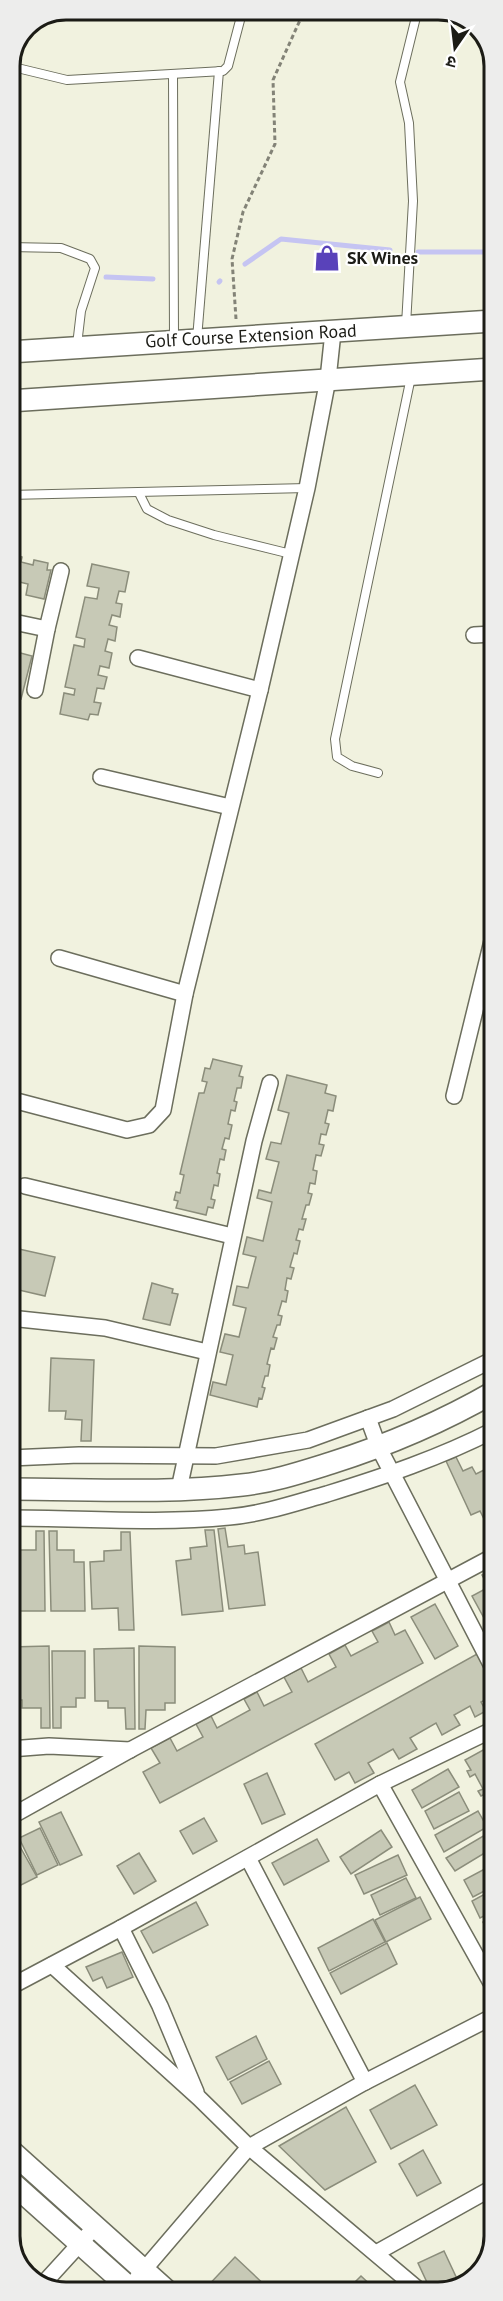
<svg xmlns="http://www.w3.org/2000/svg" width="503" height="2301" font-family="'PT Sans','Noto Sans Devanagari',sans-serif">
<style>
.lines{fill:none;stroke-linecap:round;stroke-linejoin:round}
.stream{stroke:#c5c4f2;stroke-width:5}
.building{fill:#c7c9b6;stroke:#8b8d7b;stroke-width:1.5}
.lane-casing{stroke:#6c6e5d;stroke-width:10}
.street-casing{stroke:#6c6e5d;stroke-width:18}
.secondary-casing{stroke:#6c6e5d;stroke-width:24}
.path{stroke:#838377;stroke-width:3;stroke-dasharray:4.5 3;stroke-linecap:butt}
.lane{stroke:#fff;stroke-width:8}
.street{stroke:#fff;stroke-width:15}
.secondary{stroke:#fff;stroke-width:21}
.labels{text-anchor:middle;stroke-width:4.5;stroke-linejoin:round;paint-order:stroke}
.poi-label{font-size:18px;font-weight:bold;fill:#1c1c16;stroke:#fff;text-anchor:start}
.street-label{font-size:18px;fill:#1c1c16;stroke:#fff}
.rim{fill:none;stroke:#1c1c16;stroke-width:3}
</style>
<rect width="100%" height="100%" fill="#f1f2df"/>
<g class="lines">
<g class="stream">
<polyline points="418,252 493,252"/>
<polyline points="245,264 281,239 390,250"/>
<polyline points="106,277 153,279"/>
<polyline points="219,282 220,281"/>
</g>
</g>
<g class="building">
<polygon points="9,553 22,557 21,562 33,565 34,560 48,563 47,570 51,570 44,599 26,595 28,584 15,581 12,592 9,591"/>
<polygon points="92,564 129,572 125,592 119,591 116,603 122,604 120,617 112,615 109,625 117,627 115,641 108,639 105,651 112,653 109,668 100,666 98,675 107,677 104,689 97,688 94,702 101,703 98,715 90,714 88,720 60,714 64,693 74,695 75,689 65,687 74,645 84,647 85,639 76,637 85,597 97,599 99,588 87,586"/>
<polygon points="9,650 32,656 21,699 9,696 11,658"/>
<polygon points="213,1059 242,1066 239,1076 243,1077 241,1088 237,1088 234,1101 237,1102 235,1111 231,1110 228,1124 232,1125 229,1139 225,1138 222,1149 226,1150 224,1160 220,1159 217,1173 220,1174 218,1186 214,1185 211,1199 215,1200 213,1208 208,1207 206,1215 176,1208 178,1201 174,1200 176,1192 180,1193 184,1175 180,1174 199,1093 204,1093 207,1082 202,1081 205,1068 210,1069"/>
<polygon points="287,1075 327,1085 325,1093 336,1096 333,1111 328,1110 325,1123 329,1124 326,1135 321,1134 319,1144 324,1145 321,1156 316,1155 313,1170 317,1171 315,1184 310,1183 308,1193 312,1194 309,1205 306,1205 302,1219 306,1219 303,1230 299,1229 296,1240 300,1241 297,1254 294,1253 290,1267 294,1268 291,1279 287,1278 285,1290 288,1291 286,1302 282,1301 278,1315 282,1316 280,1325 277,1325 273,1337 277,1338 274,1349 271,1348 267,1364 270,1365 268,1376 265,1376 262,1387 265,1388 262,1399 259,1398 257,1407 210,1395 213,1382 226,1385 233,1355 220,1352 225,1334 239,1337 246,1308 233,1305 237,1286 248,1288 256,1257 243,1254 247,1237 263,1241 272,1202 257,1198 259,1190 271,1193 279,1162 266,1159 271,1142 281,1144 289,1113 278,1110"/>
<polygon points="10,1203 17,1205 10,1235"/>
<polygon points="10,1247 55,1257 45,1296 10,1288"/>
<polygon points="152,1283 173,1289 172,1293 178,1294 170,1325 143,1319"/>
<polygon points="51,1358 94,1360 91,1441 81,1441 82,1420 65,1419 66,1411 49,1411"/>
<polygon points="456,1457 463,1471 472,1467 476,1474 490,1467 494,1475 494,1519 486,1523 480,1511 471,1515 446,1461"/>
<polygon points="225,1528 228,1547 244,1545 245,1554 258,1552 265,1605 229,1609 218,1529"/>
<polygon points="205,1530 214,1530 223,1611 182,1615 176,1561 191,1559 190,1548 207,1546"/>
<polygon points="36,1531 44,1531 45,1611 10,1611 10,1562 13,1562 13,1550 36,1550"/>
<polygon points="49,1531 57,1531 57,1550 74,1550 74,1562 84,1562 85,1611 51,1611"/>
<polygon points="121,1532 130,1532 134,1630 119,1630 118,1608 92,1609 90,1562 104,1561 104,1551 121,1550"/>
<polygon points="492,1569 494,1627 490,1629 472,1596 489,1587 482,1575"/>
<polygon points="435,1604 458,1646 435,1659 411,1617"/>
<polygon points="389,1622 395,1635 405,1630 423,1663 160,1803 143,1772 160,1763 151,1748 170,1738 177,1751 203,1737 196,1724 211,1716 217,1728 250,1710 244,1699 257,1692 264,1706 292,1692 284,1677 301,1668 308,1682 336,1667 329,1654 345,1645 351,1656 378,1642 372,1631"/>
<polygon points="49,1646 50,1728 41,1728 41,1708 22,1708 22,1700 10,1700 10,1647"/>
<polygon points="139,1646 175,1647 175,1703 165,1703 165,1710 146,1710 145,1729 139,1729"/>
<polygon points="134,1648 135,1729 126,1729 125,1708 108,1708 108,1701 95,1701 94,1649"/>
<polygon points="52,1651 85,1651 85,1698 76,1698 76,1707 61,1707 61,1728 53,1728"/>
<polygon points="477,1654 494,1685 494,1695 481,1702 486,1711 475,1717 470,1706 454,1715 460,1725 442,1735 436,1723 410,1738 417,1749 399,1759 393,1749 368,1763 374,1773 355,1783 349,1772 335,1780 315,1744"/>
<polygon points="494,1744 494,1815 492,1816 489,1811 493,1808 485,1794 481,1796 478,1791 483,1789 475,1774 470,1777 467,1771 471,1770 465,1760"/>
<polygon points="448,1769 459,1787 422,1808 412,1790"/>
<polygon points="267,1773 285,1814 262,1824 244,1784"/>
<polygon points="459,1792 469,1811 434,1829 425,1811"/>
<polygon points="478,1811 487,1827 444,1852 435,1835"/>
<polygon points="61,1812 82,1855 60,1865 39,1822"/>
<polygon points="204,1818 217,1841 193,1854 180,1831"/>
<polygon points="40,1828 58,1865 37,1875 19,1838"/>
<polygon points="381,1830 392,1847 351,1874 340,1857"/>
<polygon points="485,1835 493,1848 455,1871 446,1858"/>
<polygon points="14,1836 37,1877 15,1888 10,1880 10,1838"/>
<polygon points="317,1839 329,1861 284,1885 272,1863"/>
<polygon points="139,1853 156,1881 134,1894 117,1866"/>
<polygon points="398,1855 407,1875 364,1894 355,1875"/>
<polygon points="494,1864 494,1886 473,1897 464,1880"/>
<polygon points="406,1878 416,1898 380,1915 371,1895"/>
<polygon points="494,1889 494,1911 480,1918 472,1901"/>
<polygon points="420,1897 431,1919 386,1942 375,1920"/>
<polygon points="196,1902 208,1925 153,1953 141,1931"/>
<polygon points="494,1917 494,1938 492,1939 483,1922"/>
<polygon points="373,1919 385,1942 329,1971 318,1948"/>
<polygon points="387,1943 397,1964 341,1994 330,1973"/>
<polygon points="122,1952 133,1977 107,1988 102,1977 93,1981 86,1967"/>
<polygon points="256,2036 267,2059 228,2080 216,2057"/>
<polygon points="269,2061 281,2084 242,2104 230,2082"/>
<polygon points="415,2085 437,2125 391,2149 370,2110"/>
<polygon points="346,2107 376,2162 325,2190 279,2146"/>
<polygon points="423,2150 441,2183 417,2196 399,2164"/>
<polygon points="444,2251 458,2281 436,2291 431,2291 418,2263"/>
<polygon points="235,2257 271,2291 203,2291"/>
<polygon points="361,2276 377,2291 346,2291"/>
</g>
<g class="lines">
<g class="lane-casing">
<g id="lane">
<polyline points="9,66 67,80 223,71 228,66 243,9"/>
<polyline points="173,75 174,338"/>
<polyline points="9,247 61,248 90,259 95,268 81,311 77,345"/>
<polyline points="406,325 413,201 409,123 400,82 418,9"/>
<polyline points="197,339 219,71"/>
<polyline points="139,493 147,509 168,520 214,535 291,554"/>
<polyline points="9,495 307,488"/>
<polyline points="378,773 352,766 337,757 335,739 411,377"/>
</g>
</g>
<g class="street-casing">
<g id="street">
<polyline points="9,621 47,629 35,690"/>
<polyline points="47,629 61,571"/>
<polyline points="474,635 493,634"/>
<polyline points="138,658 260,690"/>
<polyline points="101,777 230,807"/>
<polyline points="59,958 185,994"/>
<polyline points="454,1096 493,937"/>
<polyline points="9,1099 127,1130 149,1125 163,1110 185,994 260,690 307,488 328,379 333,332"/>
<polyline points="25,1186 232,1236"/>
<polyline points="10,1318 105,1328 207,1352"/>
<polyline points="368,1418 379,1448 494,1670"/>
<polyline points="10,1458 79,1455 216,1456 308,1440 393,1409 494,1359"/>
<polyline points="179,1489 254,1141 270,1083"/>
<path d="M10 1518C83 1518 157 1524 229 1517 263 1514 295 1503 327 1494 385 1476 439 1458 494 1430"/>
<polyline points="10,1749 49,1746 130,1750"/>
<polyline points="380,1784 494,1988"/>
<polyline points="10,1817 130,1750 494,1556"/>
<polyline points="248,1858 365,2082"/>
<polyline points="121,1928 160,2006 196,2092"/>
<polyline points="52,1965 199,2098 249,2147 420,2291"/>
<polyline points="10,1987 121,1928 380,1784 494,1729"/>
<polyline points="376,2253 494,2187"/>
<polyline points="137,2278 249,2147 365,2082 494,2016"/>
<polyline points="43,2284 95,2227"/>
</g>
</g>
<g class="secondary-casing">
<g id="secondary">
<polyline points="9,352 493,321"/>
<polyline points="9,401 493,369"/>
<path d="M10 1489C87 1489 166 1494 242 1485 272 1482 302 1472 331 1463 388 1445 442 1422 494 1392"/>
<polyline points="10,2150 167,2291"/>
<polyline points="10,2181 133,2291"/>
</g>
</g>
<polyline class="path" points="236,319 232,259 243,212 275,144 273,80 305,9"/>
<use href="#lane" class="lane"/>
<use href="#street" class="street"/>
<use href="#secondary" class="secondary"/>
</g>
<defs>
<g id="shop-bare" transform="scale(2.07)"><path d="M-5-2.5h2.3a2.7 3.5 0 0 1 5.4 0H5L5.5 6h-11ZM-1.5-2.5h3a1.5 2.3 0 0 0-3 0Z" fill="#5942ba" stroke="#fff" stroke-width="2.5" paint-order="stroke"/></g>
</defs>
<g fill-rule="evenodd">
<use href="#shop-bare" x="327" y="258"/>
</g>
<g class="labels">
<g class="poi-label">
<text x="347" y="264">SK Wines</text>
</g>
<g class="street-label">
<text transform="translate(251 336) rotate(-3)" y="6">Golf Course Extension Road</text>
</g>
</g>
<path d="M0 0H503V2301H0ZM66 20H438A46 46 0 0 1 484 66V2236A46 46 0 0 1 438 2282H66A46 46 0 0 1 20 2236V66A46 46 0 0 1 66 20Z" fill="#ededec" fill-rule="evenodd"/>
<path class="rim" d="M66 20H438A46 46 0 0 1 484 66V2236A46 46 0 0 1 438 2282H66A46 46 0 0 1 20 2236V66A46 46 0 0 1 66 20Z"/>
<g transform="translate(455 48) rotate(194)" stroke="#ffffff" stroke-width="4.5" paint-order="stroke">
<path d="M0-4.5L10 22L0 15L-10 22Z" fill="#1c1c16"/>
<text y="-9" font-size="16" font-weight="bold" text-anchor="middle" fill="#1c1c16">उ</text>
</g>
</svg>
